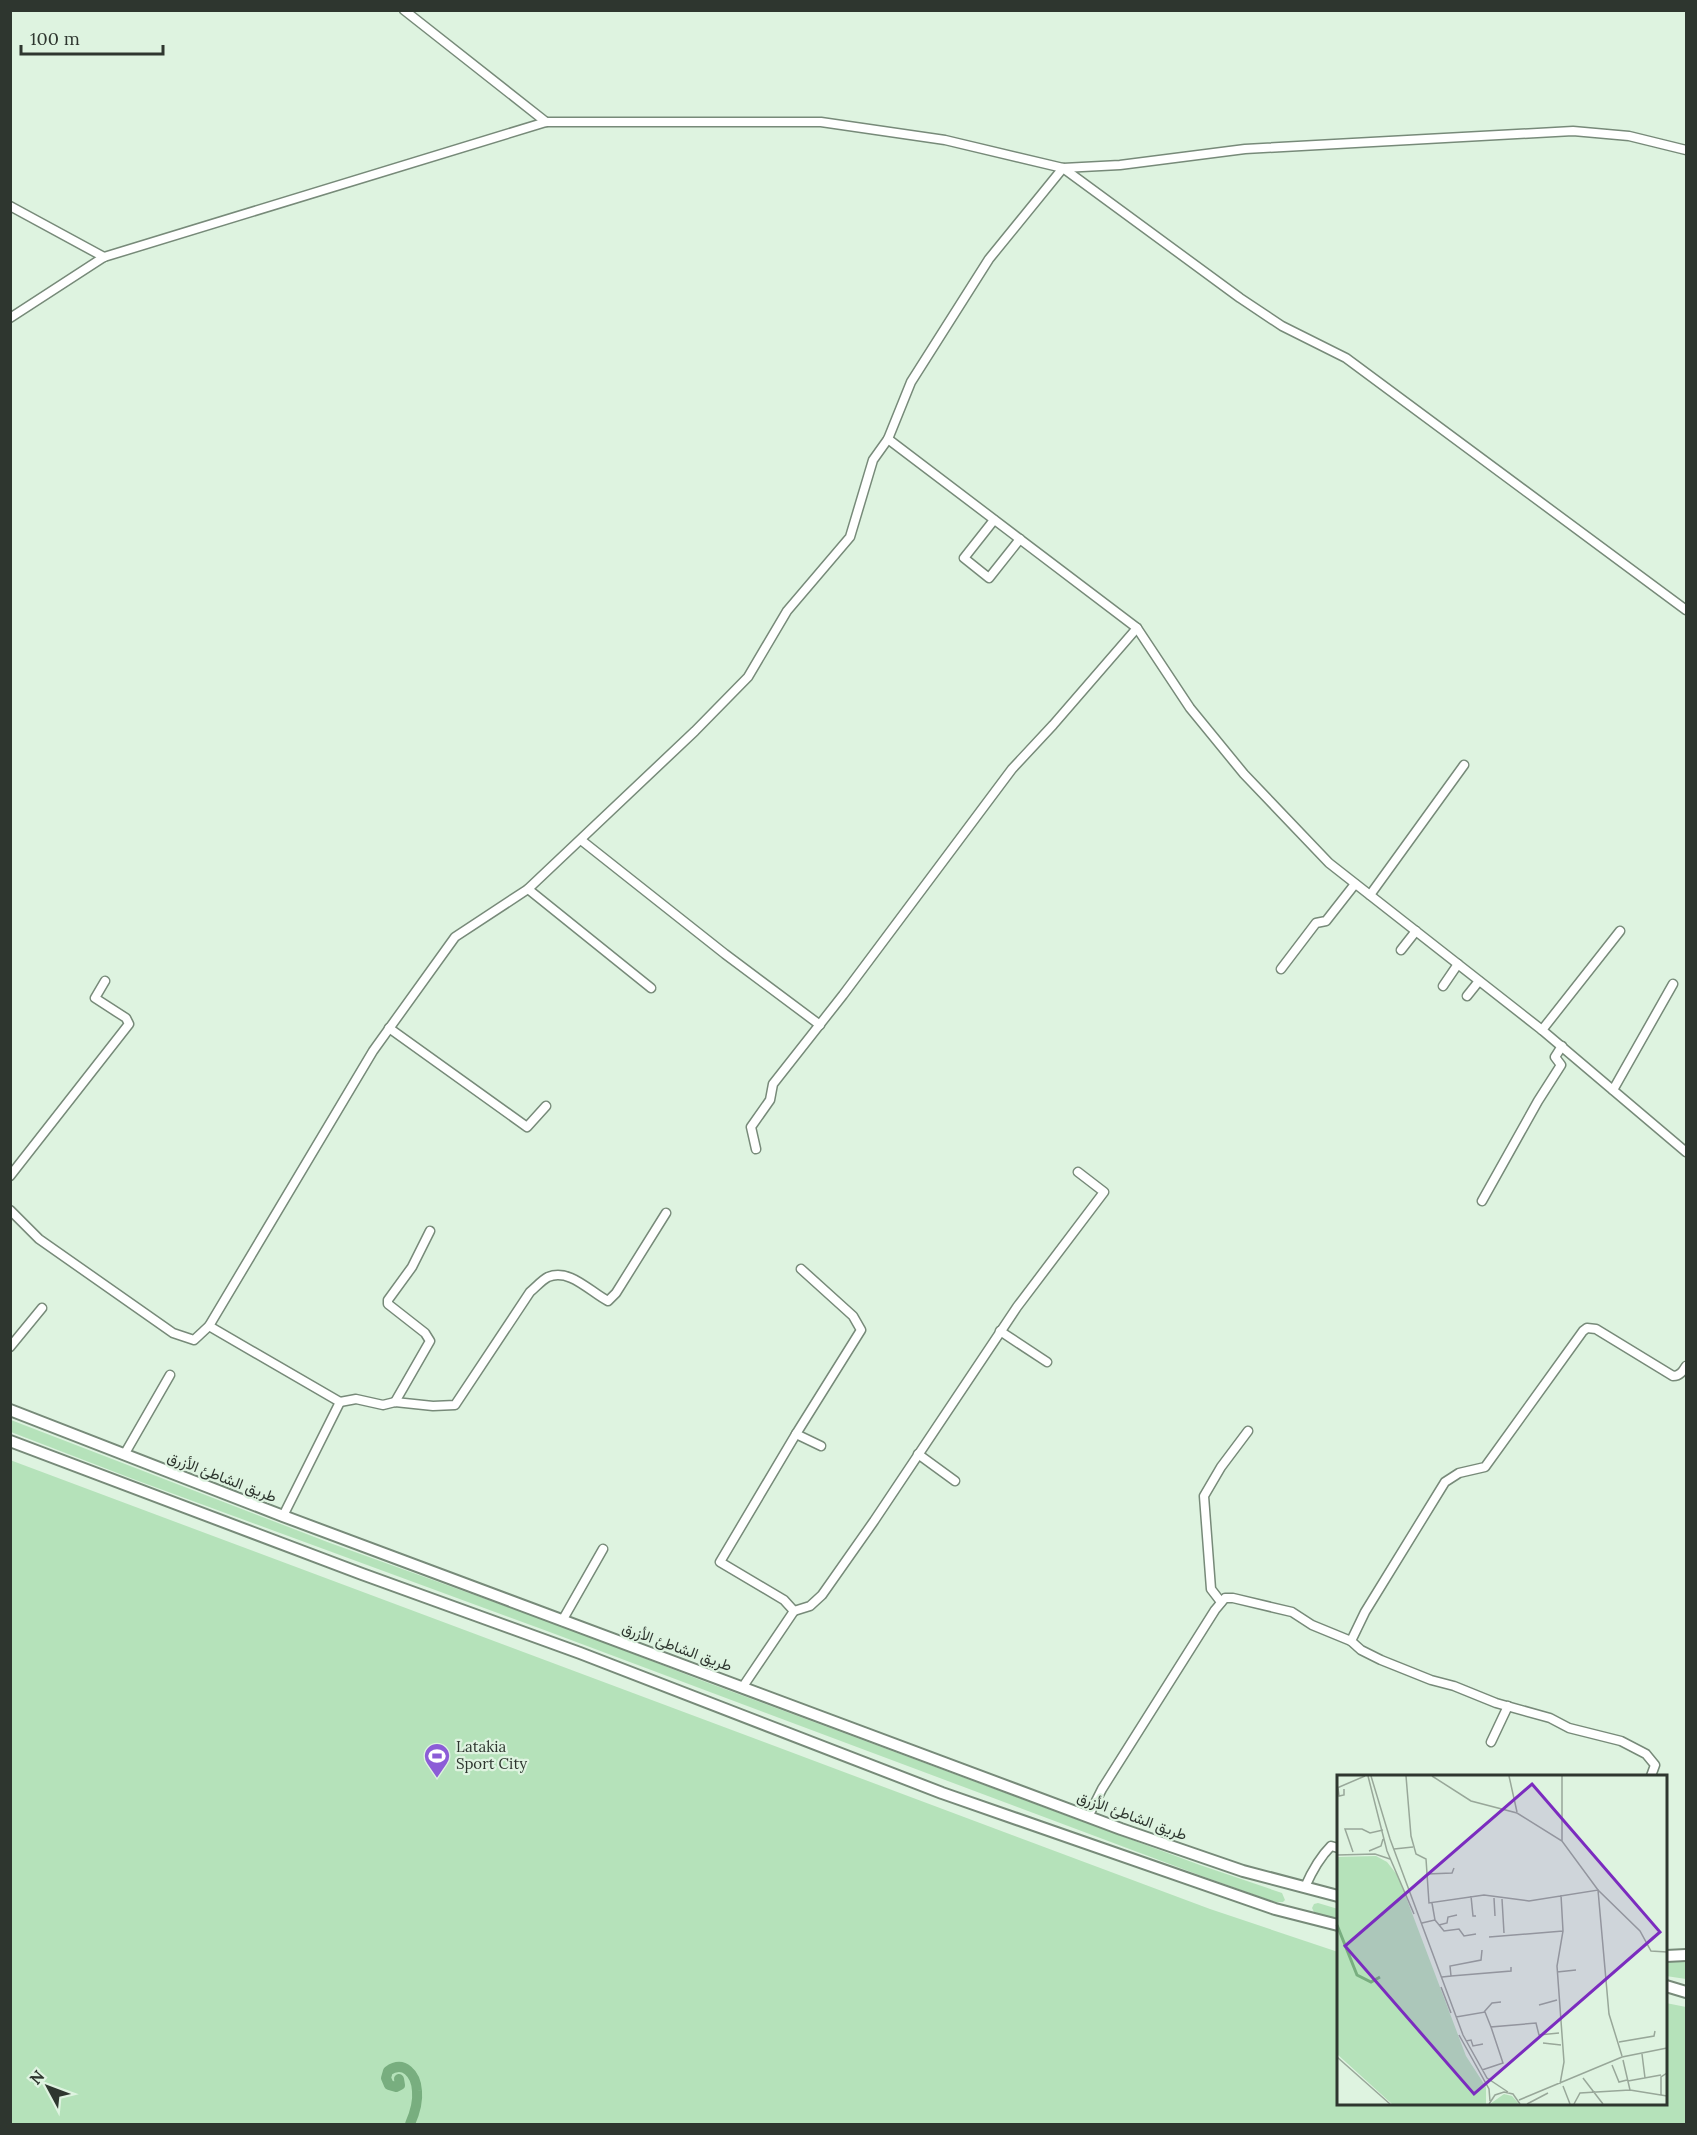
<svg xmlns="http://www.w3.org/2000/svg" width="1697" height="2135" font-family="Lora,Vazirmatn,serif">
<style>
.green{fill:#b5e2ba}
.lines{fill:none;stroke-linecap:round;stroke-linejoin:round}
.canal{stroke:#78ae7f;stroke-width:10}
.street-casing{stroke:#778a79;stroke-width:11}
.secondary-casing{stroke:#778a79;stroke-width:14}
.street{stroke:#fff;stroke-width:8}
.secondary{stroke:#fff;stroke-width:10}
.labels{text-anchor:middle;stroke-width:4.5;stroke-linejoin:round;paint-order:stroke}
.street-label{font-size:15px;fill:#2e362f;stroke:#def3e0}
.poi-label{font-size:15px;fill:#2e362f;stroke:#def3e0;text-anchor:start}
.inset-river{fill:none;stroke:#78ae7f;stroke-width:3}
.inset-road{fill:none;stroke:#98a799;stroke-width:1.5}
.view{fill:#7b2cbf;fill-opacity:0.15;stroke:#7b2cbf;stroke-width:3}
.inset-edge{fill:none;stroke:#2e362f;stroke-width:3}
</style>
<rect width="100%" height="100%" fill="#def3e0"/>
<g class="green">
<polygon points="11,1420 330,1543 580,1633 703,1681 1200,1865 1282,1893 1285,1900 1283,1902 1275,1902 1199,1875 547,1631 133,1479 11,1432"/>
<polygon points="10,1460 1210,1909 1338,1952 1338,2104 1666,2104 1666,2003 1686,2007 1686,2124 11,2124"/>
<polygon points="1318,1903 1338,1909 1338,1919 1315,1914 1312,1908 1314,1904"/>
<polygon points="1686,1959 1686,1979 1666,1976 1666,1960"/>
</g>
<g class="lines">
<path class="canal" d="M399 2079 400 2085 396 2087 389 2085 386 2078 388 2071C404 2060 416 2074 417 2091 418 2101 414 2115 410 2124"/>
<g class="street-casing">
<g id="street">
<polyline points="404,10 546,122"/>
<polyline points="10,206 104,257"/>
<polyline points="10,318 104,257 546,122 821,122 945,140 1063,168 1120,165 1245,149 1573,131 1629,136 1686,150"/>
<polyline points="888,439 1137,628 1190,708 1244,774 1329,863 1542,1030 1686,1152"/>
<polyline points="994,520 964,558 989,578 1020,539"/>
<polyline points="581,840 725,954 820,1025"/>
<polyline points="528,889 651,988"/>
<polyline points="1370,895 1464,765"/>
<polyline points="1401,950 1416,931"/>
<polyline points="1281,969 1316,923 1326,921 1355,884"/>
<polyline points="1443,986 1458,964"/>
<polyline points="1467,996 1479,981"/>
<polyline points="389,1028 527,1127 546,1106"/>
<polyline points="1542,1030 1620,931"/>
<polyline points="1613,1090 1673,984"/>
<polyline points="756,1149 751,1127 770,1100 773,1084 843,995 1012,769 1053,725 1137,628"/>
<polyline points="10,1176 129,1024 126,1018 95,998 105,981"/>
<polyline points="1482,1201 1538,1101 1561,1065 1555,1057 1562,1046"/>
<polyline points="10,1210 39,1239 173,1333 194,1340 209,1326 373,1051 455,937 528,889 695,731 748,677 787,611 850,537 873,460 888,439 911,382 989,259 1063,168 1240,298 1282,326 1346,358 1686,610"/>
<polyline points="209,1326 340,1402 283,1516"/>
<polyline points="1000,1331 1047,1362"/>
<polyline points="10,1347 42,1308"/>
<path d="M340 1402 356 1399 383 1405 395 1402 433 1406 455 1405 530 1292C536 1287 542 1280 548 1277 570 1268 590 1292 608 1301L616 1293 666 1213"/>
<polyline points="395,1402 430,1341 425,1333 388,1304 388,1300 412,1267 430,1231"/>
<polyline points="796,1434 821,1446"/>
<polyline points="918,1454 955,1481"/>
<polyline points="124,1455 170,1375"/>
<polyline points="1221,1602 1211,1589 1204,1496 1221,1467 1248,1431"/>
<polyline points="794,1611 810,1606 822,1595 874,1521 1017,1307 1104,1192 1078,1172"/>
<polyline points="562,1621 603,1549"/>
<polyline points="742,1688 794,1611 784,1600 720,1562 796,1434 861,1330 853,1316 801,1269"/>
<polyline points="1491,1742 1508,1706"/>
<path d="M1651 1776 1655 1765 1646 1754 1621 1741 1569 1728 1550 1718 1496 1703 1454 1686 1431 1680 1381 1660 1361 1650 1351 1641 1365 1612 1445 1482 1459 1473 1485 1467 1583 1331 1587 1328 1596 1329 1673 1376C1680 1376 1683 1371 1686 1366"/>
<polyline points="1088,1817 1102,1789 1215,1610 1225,1598 1233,1598 1292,1612 1312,1625 1351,1641"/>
<path d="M1305 1887C1312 1871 1319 1858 1331 1846L1338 1848"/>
</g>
</g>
<g class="secondary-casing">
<g id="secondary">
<polyline points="10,1410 283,1516 1121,1829 1243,1871 1338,1896"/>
<polyline points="10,1441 362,1574 580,1653 942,1793 1275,1909 1338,1925"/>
<polyline points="1666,1956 1686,1955"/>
<polyline points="1666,1986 1686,1992"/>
</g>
</g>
<use href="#street" class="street"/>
<use href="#secondary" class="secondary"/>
</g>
<defs>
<g id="stadium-pin" transform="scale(1.35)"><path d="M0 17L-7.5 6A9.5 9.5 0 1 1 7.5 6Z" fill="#8c5dd7" stroke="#def3e0"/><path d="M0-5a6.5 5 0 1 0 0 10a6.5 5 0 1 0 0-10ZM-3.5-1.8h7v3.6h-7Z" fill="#fff"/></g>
</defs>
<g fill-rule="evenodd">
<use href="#stadium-pin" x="437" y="1756"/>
</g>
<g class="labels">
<g class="street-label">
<text transform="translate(222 1477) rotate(21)" y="5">طريق الشاطئ الأزرق</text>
<text transform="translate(677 1647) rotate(20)" y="5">طريق الشاطئ الأزرق</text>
<text transform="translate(1132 1816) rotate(20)" y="5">طريق الشاطئ الأزرق</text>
</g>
<g class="poi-label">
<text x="456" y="1752">Latakia<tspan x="456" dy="17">Sport City</tspan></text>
</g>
</g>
<g transform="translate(1337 1775)">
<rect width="330" height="330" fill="#def3e0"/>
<path d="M39 81 50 87 61 101 129 281 149 312V329H55L0 279V82ZM167 319 175 321 182 329H153Z" fill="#b5e2ba"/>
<path class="inset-river" d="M0 150 20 200 34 207 43 202"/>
<path class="inset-road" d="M31 1 50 76 77 139M34 1 53 64 126 260 150 303 171 317M69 1 74 61 79 79 89 84 92 128 147 120 192 126 261 115 272 239 285 281M95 1 134 26 180 38 225 66 261 115 303 156 314 176 330 177M172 1 180 37M225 1V66M0 13 28 1M1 13 2 21 7 20V14M57 74 76 72M32 76 44 71 46 64M16 77 8 54H25L33 58 46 55M0 80 38 79 53 84M90 99 115 98 117 93M134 121 136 141H139M157 123 158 141M165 124 167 158M98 145 107 156 122 154 127 161 139 159M85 148 98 145 95 128M102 150 110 148 111 142 120 140M152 162 226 156M220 197 239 195M114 201 174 196V192M105 202 114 201 113 191 144 185 145 175M104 212 114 238M202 230 220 225M147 237 155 228 164 227M119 242 148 237 154 252M122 260 152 314 153 326M129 266 134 265 136 271 146 269M282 267 317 261 318 256M206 268 224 270M305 279 308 303M0 282 53 329M286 285 293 315M275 290 282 307 290 305M145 295 166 288 154 252 199 248 202 260 222 258M246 303 266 329M291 306 324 300M223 309 227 287 220 191 226 156 224 120M226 311 233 329M324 321V302L330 298M182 325 285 282 330 273M152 329 158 320 167 317 176 319 183 329M190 329 211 318M237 329 243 318 293 315 330 321"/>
<path class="view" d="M195 9 323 157 137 319 8 171Z"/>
<rect width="330" height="330" class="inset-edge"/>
</g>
<rect width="1697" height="2135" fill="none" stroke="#2e362f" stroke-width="24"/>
<g transform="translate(48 2087) rotate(311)" stroke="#def3e0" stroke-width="4.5" paint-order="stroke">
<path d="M0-4.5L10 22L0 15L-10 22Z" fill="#2e362f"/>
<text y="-9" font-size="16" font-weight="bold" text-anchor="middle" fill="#2e362f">N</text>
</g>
<path d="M21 45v9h142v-9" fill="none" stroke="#2e362f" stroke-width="3"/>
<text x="30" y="45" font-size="18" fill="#2e362f" stroke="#def3e0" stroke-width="4.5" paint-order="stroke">100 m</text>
</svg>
